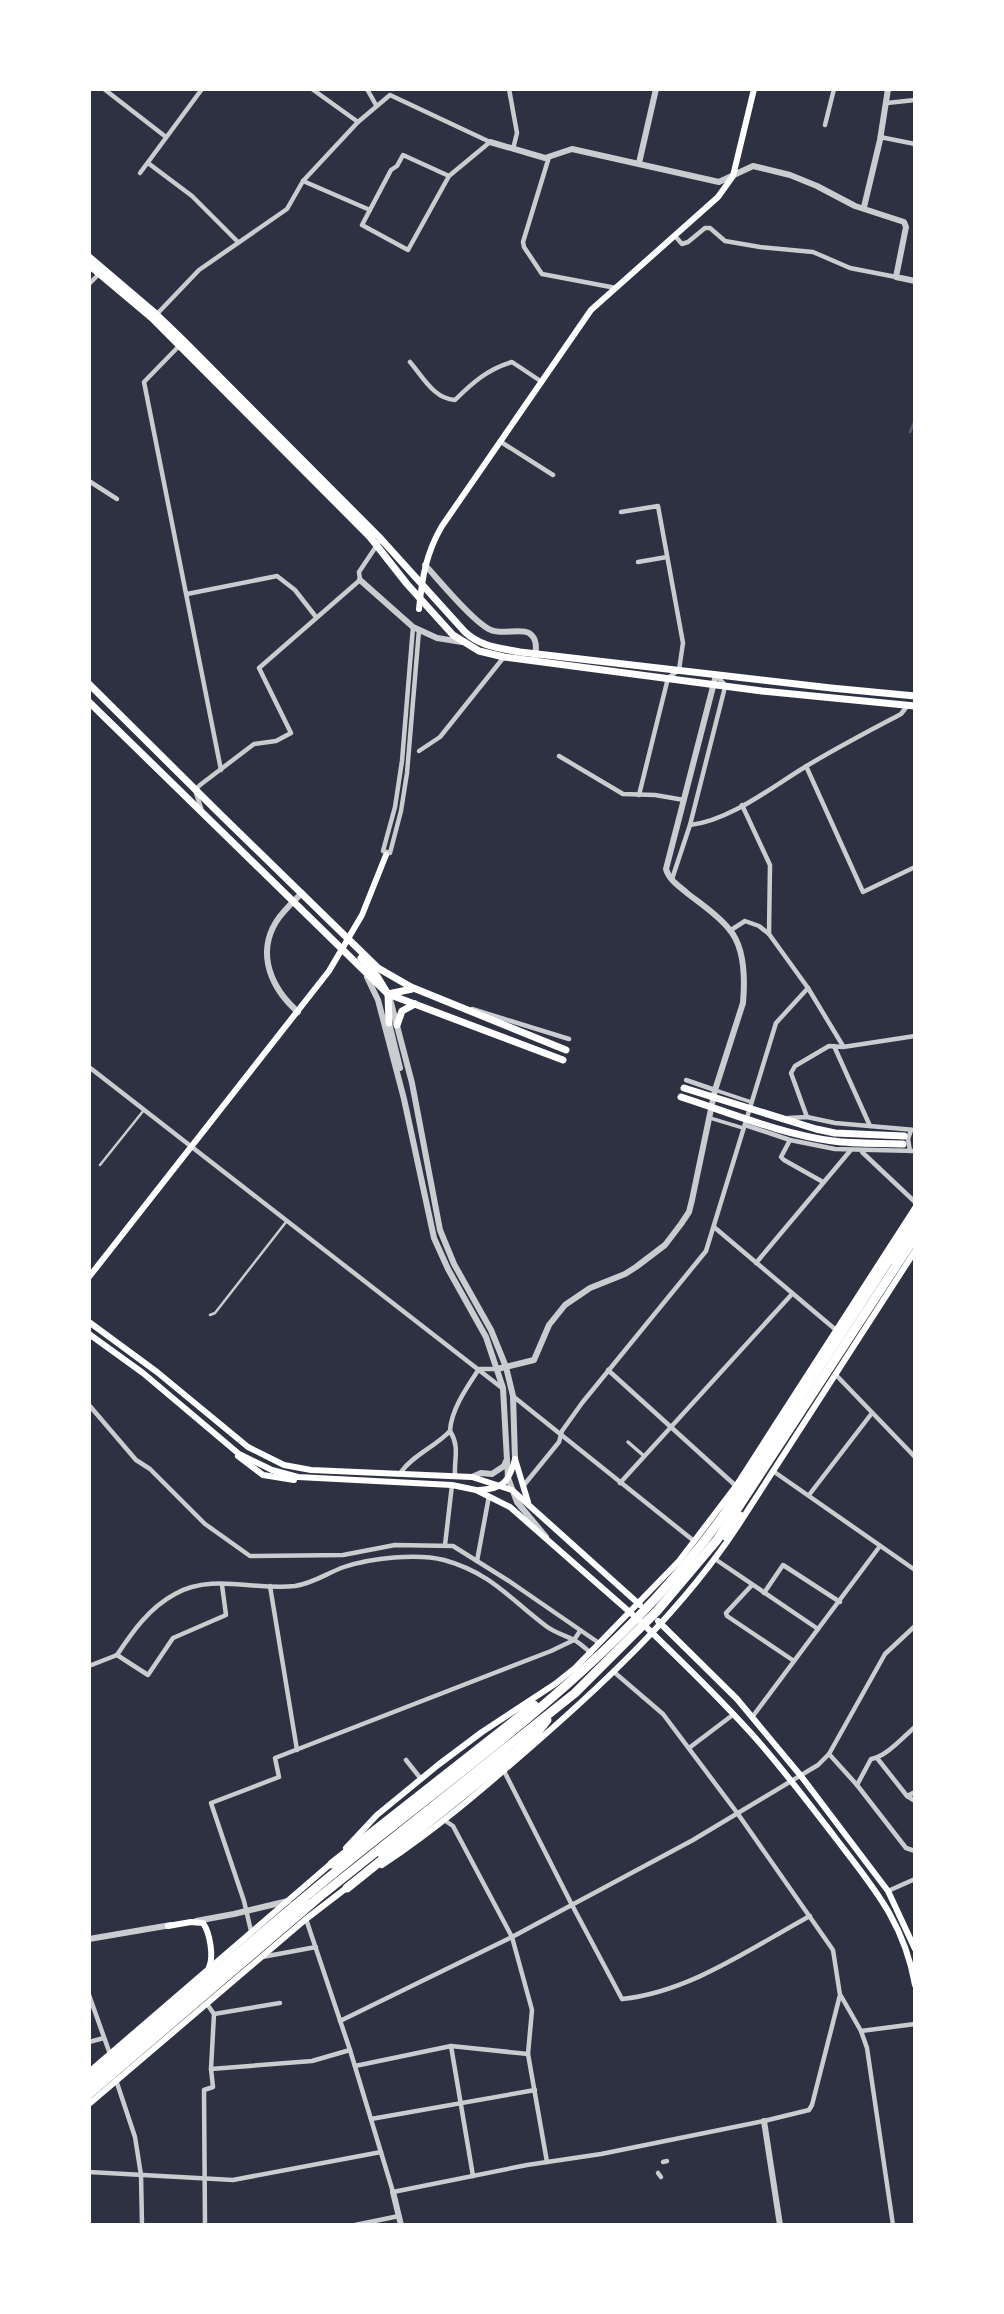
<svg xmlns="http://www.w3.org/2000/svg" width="1004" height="2314" font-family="'Work Sans',sans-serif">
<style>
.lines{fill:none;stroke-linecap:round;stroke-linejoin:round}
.stream{stroke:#4f5d75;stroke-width:2.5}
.service{stroke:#caccd0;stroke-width:2.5}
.pedestrian{stroke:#caccd0;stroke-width:3.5}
.minor{stroke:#caccd0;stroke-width:4.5}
.tertiary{stroke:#caccd0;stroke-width:6}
.secondary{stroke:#fff;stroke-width:6}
.primary{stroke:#fff;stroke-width:7}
.motorway{stroke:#fff;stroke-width:9}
</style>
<rect width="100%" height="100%" fill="#2d3142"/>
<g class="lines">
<polyline class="stream" points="910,432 915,420"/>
<g class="service">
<polyline points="100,1165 144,1110"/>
<polyline points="210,1315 215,1313 286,1222"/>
</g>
<g class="pedestrian">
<polyline points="715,1090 751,1102"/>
<polyline points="710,1118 743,1128"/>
<polyline points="628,1442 644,1456"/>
</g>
<g class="minor">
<polyline points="104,89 166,137"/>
<polyline points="312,89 358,122"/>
<polyline points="367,89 376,105"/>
<polyline points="509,89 517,133 513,149"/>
<polyline points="887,103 915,100"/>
<polyline points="825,125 834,89"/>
<polyline points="880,137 915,144"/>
<polyline points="549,157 523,242 524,247 542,274 616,288"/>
<polyline points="148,163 192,196 238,242"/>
<polyline points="140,173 202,89"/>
<polyline points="303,181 370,210"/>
<polyline points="675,236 682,244 688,242 705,228 710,228 725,241 760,247 813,252 850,268 896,277"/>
<polyline points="89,284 99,274"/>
<polyline points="156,315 199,270 287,209 303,181 358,122 390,95 490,142 449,176 408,250 362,225 391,170 397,166 403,155 449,176"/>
<polyline points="180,345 144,382 221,770"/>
<path d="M410 362C423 377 434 399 455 400 472 383 488 369 512 362L542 382"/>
<polyline points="501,442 553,475"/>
<polyline points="89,481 117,499"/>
<polyline points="621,512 658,506 683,643 679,670 668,678 639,795"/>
<polyline points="638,562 667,557"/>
<polyline points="187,594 277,576 295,590 316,617"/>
<polyline points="413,627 402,761 395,807 383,851 390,853 401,811 407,773 419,630"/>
<polyline points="419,751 440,737 504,657"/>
<polyline points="559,756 623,794 655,795 684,800"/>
<polyline points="806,766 863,892 915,867"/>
<polyline points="742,805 770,865 769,934"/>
<polyline points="201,808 195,790 200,785 254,744 276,741 291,733 259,668 360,580 359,572 381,539"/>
<path d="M690 825C729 821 772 787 805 767 836 748 869 731 901 714L908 705"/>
<polyline points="672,879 690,825 724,691 725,685 716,675"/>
<polyline points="731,930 745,921 759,926 769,934 808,988 843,1046"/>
<polyline points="472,1009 569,1039"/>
<polyline points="834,1046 870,1126"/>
<polyline points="89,1067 502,1388"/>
<polyline points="686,1080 715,1090"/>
<polyline points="807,1117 791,1073 795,1066 829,1046 843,1047 915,1036"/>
<polyline points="788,1118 807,1117 835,1123 915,1130"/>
<polyline points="745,1125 790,1140 835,1149 915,1151"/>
<polyline points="790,1140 781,1157 784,1160 823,1182"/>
<polyline points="910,1151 908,1139 911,1130"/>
<polyline points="862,1152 915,1202"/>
<polyline points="714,1227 836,1330"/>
<polyline points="756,1263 850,1151"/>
<polyline points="480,1369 497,1369"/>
<polyline points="608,1370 736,1486"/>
<polyline points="836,1375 915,1457"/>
<polyline points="514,1397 694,1541"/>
<polyline points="89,1405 136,1460 150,1469 205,1524 250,1556 343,1555 395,1545 453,1546 509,1581 599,1643"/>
<path d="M450 1431C460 1447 454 1458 455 1475"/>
<polyline points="773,1471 915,1570"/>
<path d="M401 1472C413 1455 435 1447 450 1431 451 1410 467 1387 479 1369"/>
<polyline points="620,1483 792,1294"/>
<polyline points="524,1485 559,1442 562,1431 582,1403 706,1251 776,1023 808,988"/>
<polyline points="809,1495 872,1413"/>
<polyline points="445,1545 452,1485"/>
<polyline points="715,1559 818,1629"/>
<polyline points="477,1561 489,1496"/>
<polyline points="752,1585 726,1613 727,1616 794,1661"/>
<polyline points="270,1586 297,1750"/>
<polyline points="764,1593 783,1565 840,1602"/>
<path d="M117 1655C133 1631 149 1608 175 1594 212 1573 255 1591 295 1586 314 1583 327 1573 344 1567 371 1558 417 1553 444 1560 491 1573 510 1599 546 1626 555 1633 565 1635 574 1640 580 1643 586 1649 591 1653"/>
<polyline points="117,1655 148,1675 173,1638 226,1615 222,1585"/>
<polyline points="89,1666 117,1655"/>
<polyline points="753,1716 880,1546"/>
<polyline points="689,1748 734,1714"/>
<polyline points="829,1754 857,1785 906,1848 915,1851"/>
<polyline points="877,1758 907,1796 915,1801"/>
<polyline points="406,1760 421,1779"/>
<path d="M504 1771 572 1905 622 1999C690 1992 751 1948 810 1916"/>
<path d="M857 1785 871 1759C887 1756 902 1738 915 1727"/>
<polyline points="907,1796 915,1792"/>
<polyline points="444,1820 453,1826 512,1937 532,2010 528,2054 547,2162"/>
<polyline points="888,1891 915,1879"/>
<polyline points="306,1919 350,2050 393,2192 527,2165 601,2154 764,2121 809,2110 812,2105 840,1995 833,1950 738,1814 663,1714 614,1672"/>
<polyline points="251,1931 244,1901 211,1803 279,1777 275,1758 551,1651 574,1640 580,1631"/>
<polyline points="262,1957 316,1947"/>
<polyline points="89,1995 110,2054"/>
<polyline points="841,1996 861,2031 867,2048 893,2225"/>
<polyline points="214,2014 280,2003"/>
<polyline points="340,2021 512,1937 693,1840 818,1765 829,1754 885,1654 915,1626"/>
<polyline points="861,2031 915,2024"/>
<polyline points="89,2042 104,2038"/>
<polyline points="451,2046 473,2176"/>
<polyline points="355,2066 451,2046 528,2054"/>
<polyline points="211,2069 312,2061 350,2050"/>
<polyline points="116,2080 135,2137 141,2175 142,2225"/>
<polyline points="371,2119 535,2090"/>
<polyline points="663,2162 667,2161"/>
<polyline points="89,2172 233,2180 381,2152"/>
<polyline points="658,2173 661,2177"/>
<polyline points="205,2225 204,2090 213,2087 211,2069 214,2014 207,2004"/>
<polyline points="355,2225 399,2216"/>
</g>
<g class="tertiary">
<polyline points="490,142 545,158 572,149 719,182 753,166 790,175 817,186 855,206 904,222 906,227 896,277 915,281"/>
<polyline points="639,163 656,89"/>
<polyline points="864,207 880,140 888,89"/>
<path d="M425 565C439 580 474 623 491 630 503 635 520 628 529 633 538 639 536 649 535 658"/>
<polyline points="360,580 413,627 437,638 462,642"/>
<polyline points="367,977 378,1000 404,1099 434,1238 448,1269 486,1337 503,1388 508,1478 517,1502 546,1537"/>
<polyline points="390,999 412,1083 440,1230 454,1264 491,1330 506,1367 513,1396 515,1459"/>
<path d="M298 1012C272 989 256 955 276 922 283 911 293 902 302 893"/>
<polyline points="389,1023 400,1068"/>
<path d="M497 1369 534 1360 549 1325 565 1305 590 1288 625 1274 636 1267 665 1245 681 1224 689 1212 692 1200 715 1090 743 1003C745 980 745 947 729 929 718 915 701 904 687 893 679 886 669 880 666 869L716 675"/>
<polyline points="472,1477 481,1473 492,1474 504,1466 506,1461"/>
<polyline points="196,1921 234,1914 288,1901"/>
<polyline points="89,1939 171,1925"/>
<polyline points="764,2121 780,2225"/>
<polyline points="393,2192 401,2225"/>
</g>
<g class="secondary">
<path d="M419 609C422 578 426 553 442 526L591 310 718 197 733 176 754 89"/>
<polyline points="894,1262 915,1228"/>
<polyline points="89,1277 329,971 362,915 386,855"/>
<polyline points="89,1322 157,1372 248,1447 284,1465 311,1470 472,1477 512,1490 640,1605"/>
<polyline points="89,1334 143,1373 239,1454 272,1470 298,1477 452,1485 476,1490 510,1507 633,1615"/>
<polyline points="238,1456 263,1475 294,1480"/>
<polyline points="515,1459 528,1502"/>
<path d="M479 1490C503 1489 509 1482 515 1459"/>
<polyline points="724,1537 741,1515"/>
<polyline points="658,1621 737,1699 801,1776 888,1891 915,1949"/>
<path d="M641 1622C678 1658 716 1694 750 1732 780 1765 807 1801 834 1836 872 1886 904 1921 915 1985"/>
<polyline points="346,1848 377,1815 438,1765 482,1732 555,1684 575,1668 679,1561 736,1486 915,1208"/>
<polyline points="381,1855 508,1752"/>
<path d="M382 1865C435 1830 484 1788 532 1746 608 1680 684 1608 739 1524L915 1251"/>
<path d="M168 1926 191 1922 203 1923C210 1933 214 1957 209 1967"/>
<polyline points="89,2072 334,1861"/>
<polyline points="89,2087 306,1902"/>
<polyline points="89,2104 306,1919 349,1886"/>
</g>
<g class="primary">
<path d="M89 257 156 314 184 341 381 539 465 632C481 647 500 648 520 652L831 688 915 696"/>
<polyline points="89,265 152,318 370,537 407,584 453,635 479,651 504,657 762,691 915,706"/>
<polyline points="89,684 222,816 378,968 411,987 566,1050"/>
<polyline points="89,702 388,994 563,1060"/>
<polyline points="361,958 377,976 388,994 389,1023"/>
<polyline points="388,994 412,989"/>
<polyline points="397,1025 402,1011 415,1004"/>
<polyline points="684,1088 816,1129 835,1133 904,1136"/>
<path d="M681 1097C731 1113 781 1134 833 1141 856 1144 880 1143 903 1144"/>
</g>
<g class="motorway">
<polyline points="332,1864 534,1705"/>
<polyline points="347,1888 500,1765 536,1734 547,1720"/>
<path d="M89 2081C180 2003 271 1923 365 1848 493 1746 629 1649 725 1513L915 1220"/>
<polyline points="89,2094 318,1898 575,1693 657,1611 717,1540 915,1237"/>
</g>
</g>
<rect width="1004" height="2314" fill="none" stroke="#ffffff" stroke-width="182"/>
</svg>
